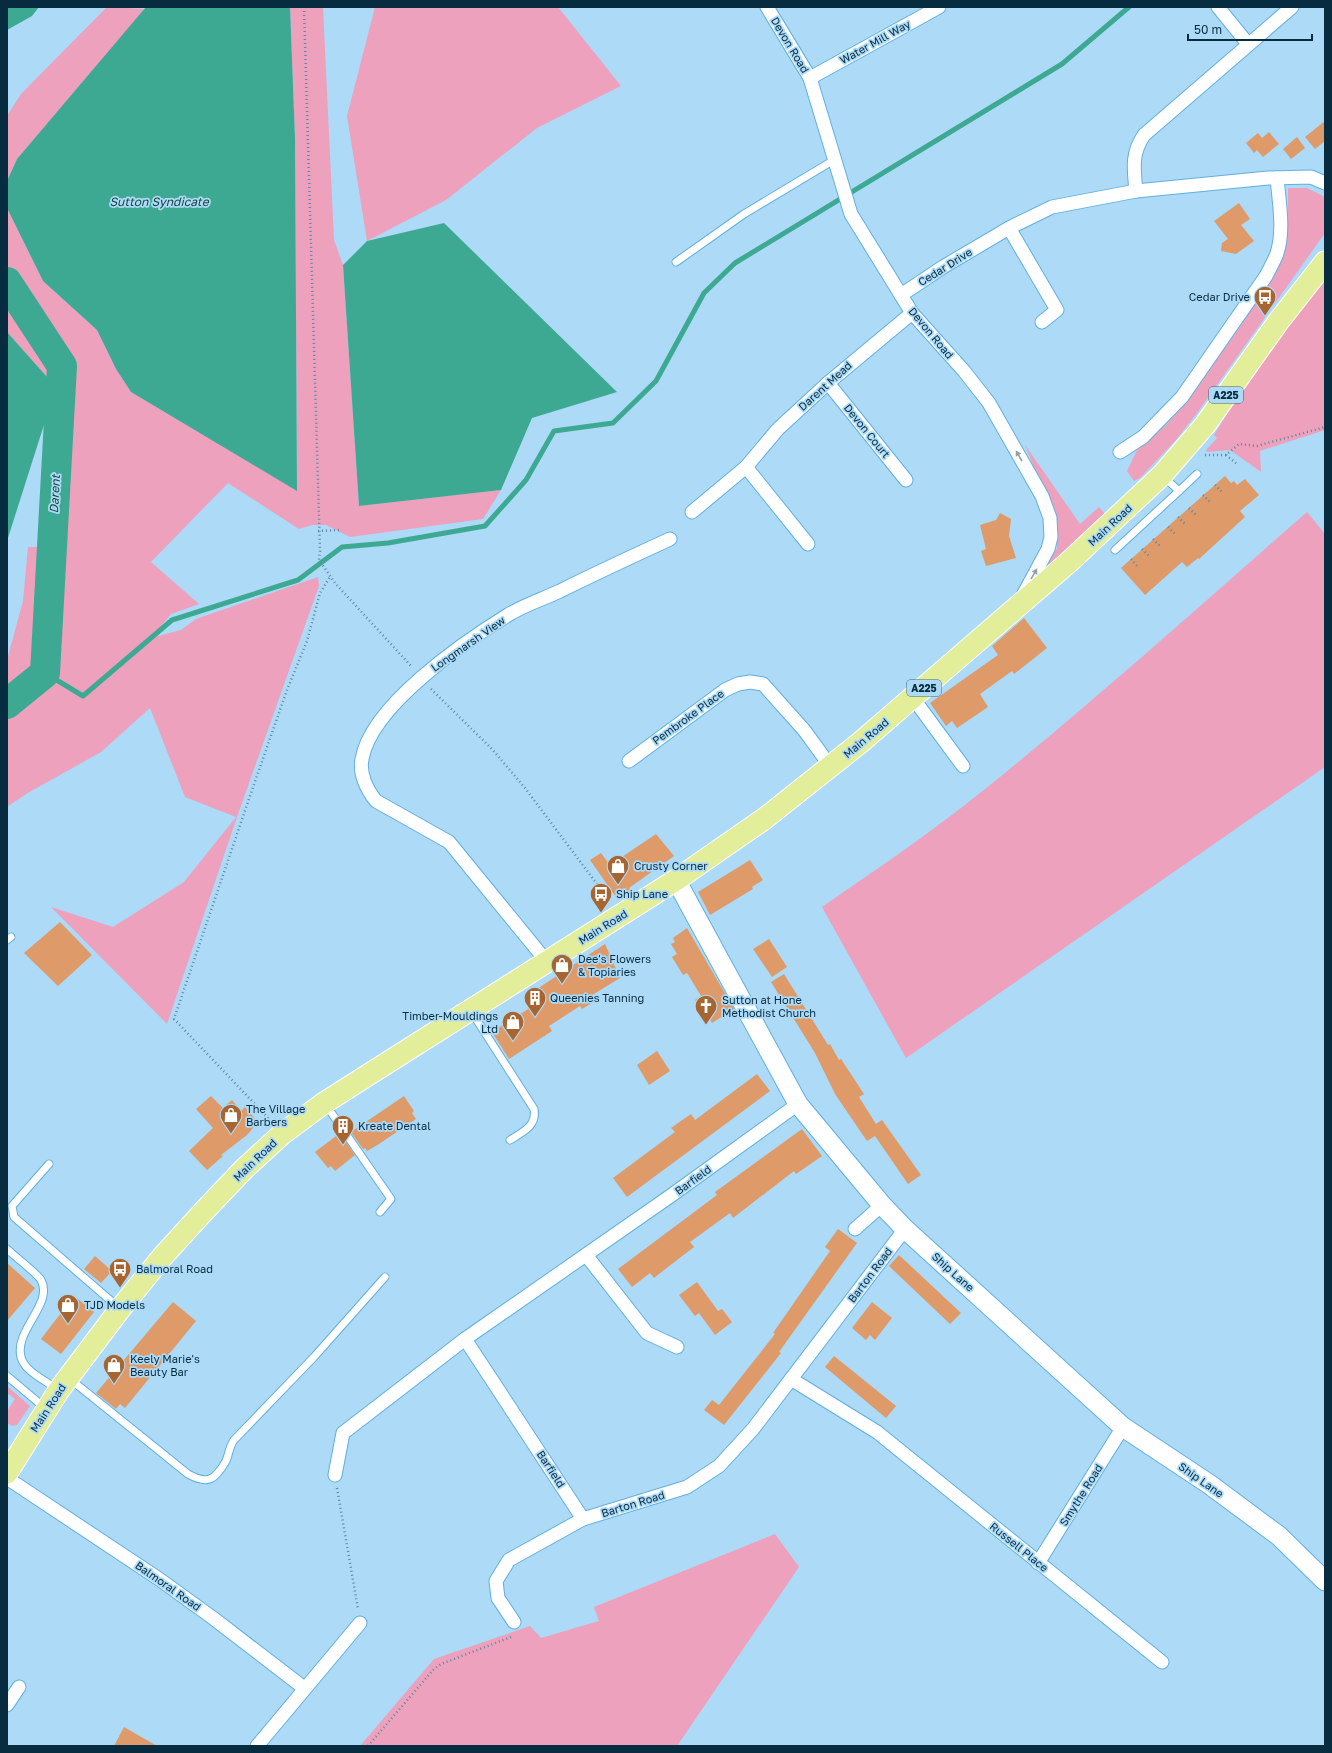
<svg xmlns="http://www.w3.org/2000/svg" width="1332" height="1753" font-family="'Golos Text',sans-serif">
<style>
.green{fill:#eda1bd}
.water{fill:#3ea992}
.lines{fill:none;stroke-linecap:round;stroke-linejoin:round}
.stream{stroke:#3ea992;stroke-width:5}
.river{stroke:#3ea992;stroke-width:30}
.building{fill:#de9a69}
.lane-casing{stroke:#60b0df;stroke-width:9}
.street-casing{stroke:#60b0df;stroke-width:15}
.secondary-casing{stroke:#60b0df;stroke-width:21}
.primary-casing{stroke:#fff;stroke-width:23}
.path{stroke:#5f88a0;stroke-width:2.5;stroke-dasharray:1 3;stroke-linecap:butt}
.lane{stroke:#fff;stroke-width:7}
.street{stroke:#fff;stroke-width:13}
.secondary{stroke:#fff;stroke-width:19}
.primary{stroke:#e3ee9b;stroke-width:21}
.oneway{fill:#90a0a9}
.labels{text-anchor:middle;stroke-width:3.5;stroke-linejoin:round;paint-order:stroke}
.shield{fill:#acdaf7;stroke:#396076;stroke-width:1}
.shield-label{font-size:10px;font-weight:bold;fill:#082c3f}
.street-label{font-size:11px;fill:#082c3f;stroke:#acdaf7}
.poi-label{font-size:11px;fill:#082c3f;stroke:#acdaf7;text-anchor:start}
.water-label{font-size:12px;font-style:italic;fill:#19473d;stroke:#acdaf7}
</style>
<rect width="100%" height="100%" fill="#acdaf7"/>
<g class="green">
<polygon points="107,7 145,9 17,159 7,181 7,116 21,94"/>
<polygon points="290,7 323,7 334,240 343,265 359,506 501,490 483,519 350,537 326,525 312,525 299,529 228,483 151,562 199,604 171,614 151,638 181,630 196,619 318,577 319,586 237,817 167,1024 51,907 113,927 184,882 236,817 185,797 150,708 101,752 26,794 7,807 7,660 23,601 28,547 63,547 75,382 56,387 7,332 7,208 43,281 97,330 116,369 131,392 297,490 295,138"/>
<polygon points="375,7 558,7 621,86 537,128 446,200 367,241 347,116"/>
<polygon points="1288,188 1307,188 1325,197 1325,233 1197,413 1175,441 1140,478 1134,481 1127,471 1137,450 1166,425 1182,407 1267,283 1280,258 1288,221"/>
<polygon points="1325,280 1325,430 1260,451 1261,472 1230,450 1207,452 1206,450 1217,438 1214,435 1260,361"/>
<polygon points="1025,445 1080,524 1099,507 1105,514 1041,572 1057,549 1057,520 1047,491 1035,470"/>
<path d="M1307 512 1325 534V767L906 1058 822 907C874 871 926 836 975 797 1089 706 1197 608 1307 512Z"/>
<polygon points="7,1386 30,1406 17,1425 12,1426 7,1423 7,1411 15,1399 7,1393"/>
<polygon points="775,1534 799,1567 677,1746 360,1746 434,1659 530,1626 541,1638 599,1621 594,1607"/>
</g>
<g class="water">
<polygon points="7,7 39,7 32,16 7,30"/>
<polygon points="146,7 290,7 295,138 297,491 131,392 116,369 97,330 43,281 7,208 7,181 17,159"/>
<polygon points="444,223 617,392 532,418 501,490 359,506 343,265 367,241"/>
<polygon points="7,332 56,387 7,541"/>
</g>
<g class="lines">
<polyline class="stream" points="45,673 83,696 172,620 298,580 342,547 388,543 485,526 526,480 554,431 613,423 656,381 704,293 735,263 1062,64 1129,7"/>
<polyline class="river" points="7,282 62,366 45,673 7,704"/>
</g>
<g class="building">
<polygon points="1325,121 1325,141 1315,149 1305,137"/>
<polygon points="1269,132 1279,144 1263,157 1257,150 1254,153 1246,143 1258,133 1262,138"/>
<polygon points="1297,137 1305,148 1291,159 1283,149"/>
<polygon points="1239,203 1250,219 1241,225 1254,241 1236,254 1221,251 1222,243 1228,239 1214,221"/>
<polygon points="1225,476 1231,483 1234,481 1237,485 1245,479 1259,495 1240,511 1245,517 1199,559 1198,558 1187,567 1182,562 1145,595 1121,568"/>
<polygon points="1000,513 1011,519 1009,536 1016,558 986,566 981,551 986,549 980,525 996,520"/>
<polygon points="1024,618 1047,648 1014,674 1012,671 980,694 988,707 957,728 952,721 946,726 930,703 998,655 992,646"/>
<polygon points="656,834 674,856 629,888 631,891 618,900 590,860 601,853 610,865"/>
<polygon points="750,860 763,880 752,887 753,889 710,915 698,892"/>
<polygon points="60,922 92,955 58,986 24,953"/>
<polygon points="687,928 734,1009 712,1023 707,1014 705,1016 695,1000 701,996 687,973 683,975 672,957 677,954 671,944 675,942 673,938"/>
<polygon points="769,939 787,967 772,977 753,949"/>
<polygon points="605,944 620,978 589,997 592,1003 582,1009 580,1006 549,1026 552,1031 509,1059 492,1032 544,999 537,989"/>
<polygon points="784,974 828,1045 830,1044 839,1060 841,1059 864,1094 859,1097 876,1124 882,1120 921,1175 908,1184 875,1136 867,1141 835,1094 815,1053 771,982"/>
<polygon points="657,1051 670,1071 649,1085 637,1065"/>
<polygon points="757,1074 770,1091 627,1197 613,1178 675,1132 671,1128 691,1114 695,1120"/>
<polygon points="211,1096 223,1108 232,1100 241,1111 245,1107 258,1122 247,1135 221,1155 223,1156 207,1170 189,1151 213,1128 196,1109"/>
<polygon points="404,1096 414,1111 412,1113 416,1119 379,1144 367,1151 365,1148 363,1149 351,1132"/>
<polygon points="802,1129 822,1156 796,1174 794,1171 733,1218 730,1213 690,1242 694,1247 664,1270 654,1278 650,1273 632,1287 618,1269 717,1195 715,1192"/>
<polygon points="340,1133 355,1155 335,1171 331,1166 328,1168 315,1152"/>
<polygon points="838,1229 857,1243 779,1352 781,1353 724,1425 704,1410 712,1400 719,1405 775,1334 773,1333 830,1251 825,1247"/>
<polygon points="899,1255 961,1313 950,1324 889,1266"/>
<polygon points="95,1256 112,1271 101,1283 84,1269"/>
<polygon points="7,1263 35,1288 7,1321"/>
<polygon points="697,1282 718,1311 722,1309 732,1322 715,1335 699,1313 695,1316 679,1295"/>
<polygon points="74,1296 94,1312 61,1354 41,1339"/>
<polygon points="173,1302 196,1321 125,1408 120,1404 116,1409 96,1393"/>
<polygon points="872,1302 892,1318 875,1340 870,1335 866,1340 852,1328"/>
<polygon points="834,1356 896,1406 886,1418 825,1367"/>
<polygon points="124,1727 157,1746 114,1746"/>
</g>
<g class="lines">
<g class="lane-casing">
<g id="lane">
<polyline points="676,262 744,214 834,160"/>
<polyline points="1179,491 1197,474"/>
<polyline points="1115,550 1179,491 1163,476"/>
<polyline points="7,940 11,937"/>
<path d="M471 1011 534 1109C537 1126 523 1132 510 1140"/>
<polyline points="326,1105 391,1199 380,1212"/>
<polyline points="49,1164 12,1206 14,1217 118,1307"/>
<path d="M7 1249C14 1256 37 1273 41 1280 54 1304 14 1330 21 1357 24 1371 46 1381 57 1389"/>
<polyline points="7,1376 45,1408"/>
<path d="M70 1379 188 1474C208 1485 215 1480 226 1461 229 1454 229 1447 234 1440L314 1357 385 1277"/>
</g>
</g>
<g class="street-casing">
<g id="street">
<polyline points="767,7 810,78 851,214 912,313 964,371 989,403 1042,496 1050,518 1051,537 1048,549 1022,597"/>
<polyline points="1218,7 1248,44"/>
<polyline points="810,78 939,7"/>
<path d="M1136 191C1134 169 1131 154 1144 135L1292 7"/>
<polyline points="1009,228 1057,310 1042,322"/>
<polyline points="901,295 943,267 1009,228 1052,207 1136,191 1268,178 1311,177 1325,183"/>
<polyline points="828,383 906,480"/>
<path d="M1120 452 1143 437 1182 397 1266 276C1269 270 1273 263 1276 256 1285 233 1279 202 1277 178"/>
<polyline points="746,467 808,544"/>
<polyline points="692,512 746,467 778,429 828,383 912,313"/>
<polyline points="913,698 963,766"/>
<polyline points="629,761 725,690 738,684 750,682 763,684 804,730 831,767"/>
<path d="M547 962 449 842 376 801C367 790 359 774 362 759 371 706 464 642 508 615 524 605 543 599 560 591 596 573 633 556 670 539"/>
<polyline points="855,1229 882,1205"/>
<polyline points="586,1255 647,1333 677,1347"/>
<polyline points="465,1339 583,1519"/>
<polyline points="791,1379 877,1432 1162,1662"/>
<polyline points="335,1475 343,1433 465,1339 669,1197 798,1104"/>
<polyline points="7,1478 159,1579 213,1618 304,1688"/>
<polyline points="1038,1563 1123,1427"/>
<polyline points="514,1622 498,1598 496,1581 509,1560 583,1519 687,1487 719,1466 753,1429 905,1229"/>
<polyline points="7,1705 19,1687"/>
<polyline points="257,1746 360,1623"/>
</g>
</g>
<g class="secondary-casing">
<polyline id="secondary" points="676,880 798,1104 882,1205 905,1229 1123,1427 1209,1484 1279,1536 1325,1581"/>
</g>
<g class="primary-casing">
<polyline id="primary" points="7,1473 59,1390 120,1309 163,1256 205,1210 244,1169 282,1134 324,1103 390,1061 676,880 764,819 861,742 1069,562 1162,475 1205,425 1278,322 1325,262"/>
</g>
<g class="path">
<polyline points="304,7 320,551 319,560 335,583 412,667"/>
<polyline points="1205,455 1226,455 1239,444 1257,446 1325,427"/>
<polyline points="1226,455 1237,464"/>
<polyline points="1215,485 1222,492"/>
<polyline points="1203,495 1210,502"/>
<polyline points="1189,508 1196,515"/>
<polyline points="1178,517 1185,524"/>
<polyline points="1168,527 1175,534"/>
<polyline points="318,531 341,530"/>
<polyline points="1153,539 1160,546"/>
<polyline points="1142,549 1149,556"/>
<polyline points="1131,559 1138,567"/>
<polyline points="431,689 492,749 525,788 609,900"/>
<polyline points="271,1121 174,1019 251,793 287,690 307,641 320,593 330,577"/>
<polyline points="337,1488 358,1609"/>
<polyline points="368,1746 433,1670 441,1664 511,1637"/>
</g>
<use href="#lane" class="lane"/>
<use href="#street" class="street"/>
<use href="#secondary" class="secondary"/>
<use href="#primary" class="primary"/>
</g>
<defs><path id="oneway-solid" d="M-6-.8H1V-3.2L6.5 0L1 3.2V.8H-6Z"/></defs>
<g class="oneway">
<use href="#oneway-solid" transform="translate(1019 456) rotate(-120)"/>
<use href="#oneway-solid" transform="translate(1034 574) rotate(-60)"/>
</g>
<defs>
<g id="bus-pin" transform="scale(1.15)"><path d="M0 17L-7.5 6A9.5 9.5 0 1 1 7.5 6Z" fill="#a76531" stroke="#acdaf7"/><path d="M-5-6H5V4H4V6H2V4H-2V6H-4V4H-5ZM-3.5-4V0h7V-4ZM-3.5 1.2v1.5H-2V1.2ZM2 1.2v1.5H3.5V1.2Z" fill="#fff"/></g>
<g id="shop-pin" transform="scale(1.15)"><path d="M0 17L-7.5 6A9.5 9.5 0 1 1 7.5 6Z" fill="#a76531" stroke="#acdaf7"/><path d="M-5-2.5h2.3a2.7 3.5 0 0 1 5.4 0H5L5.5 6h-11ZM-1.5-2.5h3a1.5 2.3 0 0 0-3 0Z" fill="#fff"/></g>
<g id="building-pin" transform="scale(1.15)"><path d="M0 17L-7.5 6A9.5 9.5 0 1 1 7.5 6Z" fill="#a76531" stroke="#acdaf7"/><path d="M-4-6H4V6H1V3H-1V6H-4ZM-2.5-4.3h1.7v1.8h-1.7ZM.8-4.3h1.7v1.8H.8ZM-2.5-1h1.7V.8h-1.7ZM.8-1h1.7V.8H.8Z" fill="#fff"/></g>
<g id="church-pin" transform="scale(1.15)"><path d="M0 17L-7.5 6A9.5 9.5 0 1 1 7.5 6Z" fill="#a76531" stroke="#acdaf7"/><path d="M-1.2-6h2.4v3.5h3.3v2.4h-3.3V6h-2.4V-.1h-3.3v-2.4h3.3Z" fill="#fff"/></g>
</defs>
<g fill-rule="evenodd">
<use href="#bus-pin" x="1265" y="297"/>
<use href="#shop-pin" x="618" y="866"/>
<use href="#bus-pin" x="601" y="894"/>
<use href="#shop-pin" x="562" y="965"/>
<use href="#building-pin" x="535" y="998"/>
<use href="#church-pin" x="706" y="1006"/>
<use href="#shop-pin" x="513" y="1022"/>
<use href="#shop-pin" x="231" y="1115"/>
<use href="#building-pin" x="343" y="1126"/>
<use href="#bus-pin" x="120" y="1269"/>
<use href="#shop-pin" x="68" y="1305"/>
<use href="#shop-pin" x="114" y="1365"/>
</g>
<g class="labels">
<g class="shield">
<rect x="1209" y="387" width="34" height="16" rx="3"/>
<rect x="907" y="680" width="34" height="16" rx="3"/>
</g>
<g class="shield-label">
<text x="1226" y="399">A225</text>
<text x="924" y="692">A225</text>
</g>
<g class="street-label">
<text transform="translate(875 42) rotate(-29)" y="4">Water Mill Way</text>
<text transform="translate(790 45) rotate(59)" y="4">Devon Road</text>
<text transform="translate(945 267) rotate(-32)" y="4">Cedar Drive</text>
<text transform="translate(931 333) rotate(50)" y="4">Devon Road</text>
<text transform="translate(825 386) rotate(-42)" y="4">Darent Mead</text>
<text transform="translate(867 431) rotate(51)" y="4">Devon Court</text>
<text transform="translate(1110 525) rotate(-43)" y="4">Main Road</text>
<text transform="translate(468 644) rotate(-35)" y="4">Longmarsh View</text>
<text transform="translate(688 717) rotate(-36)" y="4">Pembroke Place</text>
<text transform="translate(866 738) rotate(-40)" y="4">Main Road</text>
<text transform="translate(603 927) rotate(-32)" y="4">Main Road</text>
<text transform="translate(255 1160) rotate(-44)" y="4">Main Road</text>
<text transform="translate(693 1180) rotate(-36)" y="4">Barfield</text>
<text transform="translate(953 1272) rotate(42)" y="4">Ship Lane</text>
<text transform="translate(870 1275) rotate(-53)" y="4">Barton Road</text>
<text transform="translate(48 1408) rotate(-57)" y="4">Main Road</text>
<text transform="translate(551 1469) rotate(57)" y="4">Barfield</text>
<text transform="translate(1201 1480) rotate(35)" y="4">Ship Lane</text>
<text transform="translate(1081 1495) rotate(-58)" y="4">Smythe Road</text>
<text transform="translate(633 1504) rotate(-17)" y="4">Barton Road</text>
<text transform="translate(1019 1547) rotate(39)" y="4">Russell Place</text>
<text transform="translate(168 1586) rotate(35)" y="4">Balmoral Road</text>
</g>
<g class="poi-label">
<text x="1250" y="301" text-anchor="end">Cedar Drive</text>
<text x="634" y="870">Crusty Corner</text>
<text x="616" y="898">Ship Lane</text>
<text x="578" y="963">Dee's Flowers<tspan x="578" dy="13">&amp; Topiaries</tspan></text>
<text x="550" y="1002">Queenies Tanning</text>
<text x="722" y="1004">Sutton at Hone<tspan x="722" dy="13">Methodist Church</tspan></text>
<text x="498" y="1020" text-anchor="end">Timber-Mouldings<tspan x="498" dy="13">Ltd</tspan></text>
<text x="246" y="1113">The Village<tspan x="246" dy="13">Barbers</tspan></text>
<text x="358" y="1130">Kreate Dental</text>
<text x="136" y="1273">Balmoral Road</text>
<text x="84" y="1309">TJD Models</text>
<text x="130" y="1363">Keely Marie's<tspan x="130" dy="13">Beauty Bar</tspan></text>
</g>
<g class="water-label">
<text x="159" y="206">Sutton Syndicate</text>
<text transform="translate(55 494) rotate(-87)" y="4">Darent</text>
</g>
</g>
<rect width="1332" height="1753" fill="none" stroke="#082c3f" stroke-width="16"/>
<path d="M1188 34v6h124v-6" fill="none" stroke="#082c3f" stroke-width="2"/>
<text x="1194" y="34" font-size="12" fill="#082c3f" stroke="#acdaf7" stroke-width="3" paint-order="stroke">50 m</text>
</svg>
